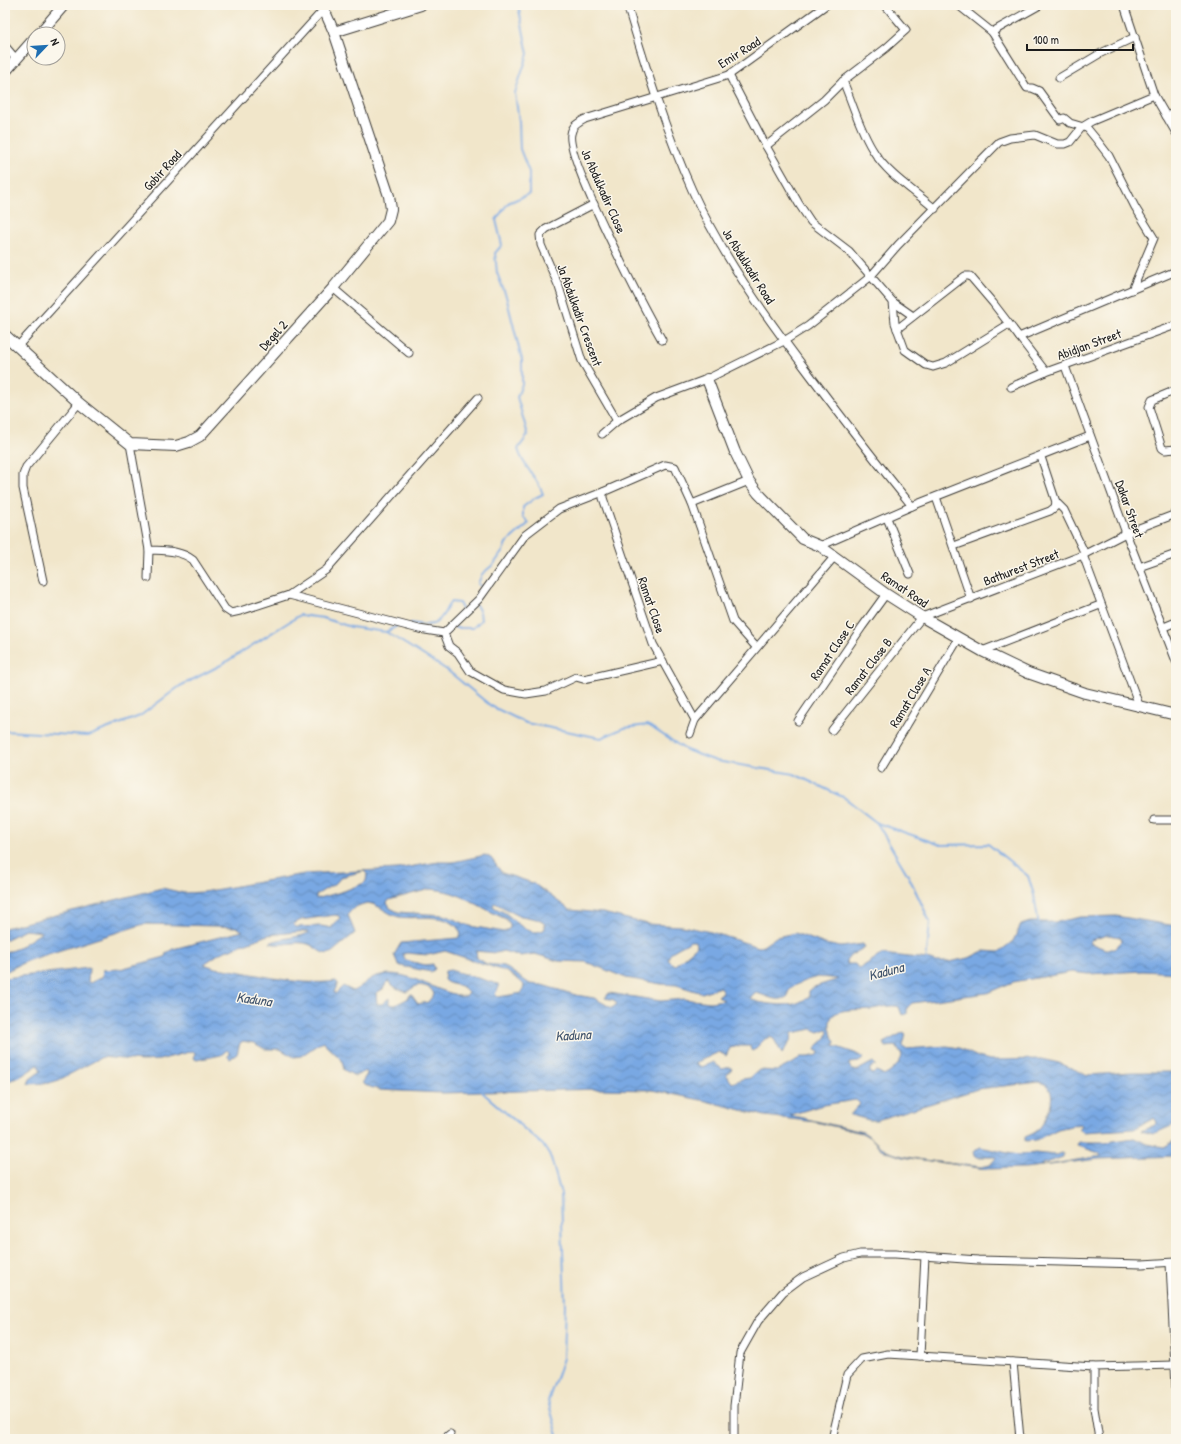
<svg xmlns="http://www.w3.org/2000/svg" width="1181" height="1444" font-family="'Patrick Hand',sans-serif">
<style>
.water{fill:url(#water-waves);stroke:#4a6280;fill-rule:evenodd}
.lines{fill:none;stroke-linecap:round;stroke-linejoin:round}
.stream{stroke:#79a8e3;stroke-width:2}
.street-casing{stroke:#3c3a36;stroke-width:9}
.secondary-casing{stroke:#3c3a36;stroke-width:12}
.street{stroke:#fff;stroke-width:7}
.secondary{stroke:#fff;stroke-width:10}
.labels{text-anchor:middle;stroke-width:3;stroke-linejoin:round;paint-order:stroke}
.street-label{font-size:13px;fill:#1c1c1c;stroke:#fbf7ec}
.water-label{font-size:14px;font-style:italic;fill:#41546c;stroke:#fbf7ec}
</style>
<defs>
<pattern id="water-waves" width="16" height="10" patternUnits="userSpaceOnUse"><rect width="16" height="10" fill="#79a8e3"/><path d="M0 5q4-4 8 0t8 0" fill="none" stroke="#6288b7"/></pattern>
</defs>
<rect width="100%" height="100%" fill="#fbf7ec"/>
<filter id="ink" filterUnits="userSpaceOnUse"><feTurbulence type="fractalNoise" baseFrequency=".025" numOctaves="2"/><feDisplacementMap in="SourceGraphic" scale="8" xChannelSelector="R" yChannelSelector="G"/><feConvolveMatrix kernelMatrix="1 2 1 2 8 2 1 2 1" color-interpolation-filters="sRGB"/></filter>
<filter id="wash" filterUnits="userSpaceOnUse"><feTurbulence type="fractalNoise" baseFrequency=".012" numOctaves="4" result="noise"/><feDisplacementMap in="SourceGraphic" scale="16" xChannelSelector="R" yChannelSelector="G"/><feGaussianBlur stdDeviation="0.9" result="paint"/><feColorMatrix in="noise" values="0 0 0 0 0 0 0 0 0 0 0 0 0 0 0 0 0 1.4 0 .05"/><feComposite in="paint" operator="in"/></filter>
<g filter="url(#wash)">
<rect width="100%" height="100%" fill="#f1e6ca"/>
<path class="water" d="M485 855 491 858 502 873 533 883 570 910 603 913 648 924 682 926 711 932 759 947 763 946 776 937 795 933 825 944 841 947 863 944 865 947 850 956 846 961 847 964H855L859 969 882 954 927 959 936 962H948L969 958 983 951 999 952 1013 941 1021 925 1030 922H1056L1081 917 1116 916 1176 926V973L1143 971 1088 974 1072 972 1013 982 987 993 912 1003 907 1008V1014L902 1015 899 1007C891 1004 880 1008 872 1009 858 1011 827 1005 830 1027 831 1032 832 1038 835 1042L834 1046 855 1053 864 1058 859 1062 849 1063V1065L852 1070H858L873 1062 876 1065 870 1068V1073L873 1074 876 1071 881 1073 883 1076C890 1074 900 1064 902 1056L896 1046 885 1047 883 1043 904 1032 906 1034 903 1046 905 1049 947 1046 959 1048 978 1057 990 1060 1041 1059 1059 1063 1088 1075 1132 1072H1176V1124L1153 1134 1141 1131 1155 1125 1157 1122 1154 1118 1134 1129 1083 1132 1079 1129 1082 1125 1080 1124 1058 1129 1036 1140 1025 1141V1137C1030 1135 1035 1133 1039 1129 1048 1117 1062 1087 1039 1082L978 1089 877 1120H869L850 1115 860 1104 856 1100 823 1105 790 1115 863 1132C872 1137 877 1145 885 1150 908 1161 954 1163 981 1167L990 1165 997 1157H976L974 1152 980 1147 1017 1155 1035 1153 1056 1155 1061 1153 1063 1154V1157L1042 1164 1041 1166 1101 1156 1099 1153 1078 1146 1077 1144 1079 1142H1107L1134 1138 1147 1144 1164 1147 1176 1140V1156L1099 1159 1025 1168 986 1169 902 1157 882 1150 872 1139 862 1133 816 1122 765 1116 706 1101 652 1090 603 1089 442 1093 380 1090 364 1085 362 1082 367 1074 366 1071 355 1076 344 1070 342 1060 323 1042 317 1045 301 1056 294 1057 280 1049H265L254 1043 243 1041 240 1043 237 1054 230 1059 228 1057 229 1052 227 1050 221 1055 197 1060 193 1058 195 1053 193 1051 159 1060 142 1061 102 1057 59 1080 49 1083 28 1084 30 1079 41 1071 38 1065 20 1077 5 1082V1062L9 1056 8 1051 5 1050V978L89 968 88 982 90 983 102 977 103 970 120 969 165 957 166 953 173 949 243 931 236 927 213 926 144 924 29 960 5 972V953L18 948 42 932 25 930 5 940V928L162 888 184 893 203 892 304 874 397 869 438 862H453ZM364 871 367 874 366 881 364 883 344 891 316 899V895L336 883 341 877ZM430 889C462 891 478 907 506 919L510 924V928L504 932 470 926 444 915 398 912 390 908 387 903 389 900ZM368 903C380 905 387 914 399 917 417 920 452 910 461 934L458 938 401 943 394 955 398 964 401 966 431 972 435 969 433 964 425 965 405 960 403 954 407 953 428 955 445 951 507 972 519 980 524 985 522 993 498 997 495 994 499 987 498 984 450 970 445 971 444 980C451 987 463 982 468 993L466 996C461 997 458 996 454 994 428 988 405 968 377 976 367 979 362 987 353 991L343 986 335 994 334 992 338 983 336 981C296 987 254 972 215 968L204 964 220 953 268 935 307 931 309 932C304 937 278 938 270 943 280 947 296 940 308 944 317 947 321 956 331 953L355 933 348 915C351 908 361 904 368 903ZM495 903 517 915 541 920 545 925V929C531 938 517 923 508 915 504 911 498 910 494 907L493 904ZM335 915 339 916 340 918 333 924 332 928 321 926 296 927 293 924 301 920ZM1108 935 1120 937 1122 941 1114 949H1105L1090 943 1091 940ZM690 941H696L697 946 675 965 668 960C669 949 684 947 690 941ZM476 951 496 953 503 951 520 956 535 954 558 961 586 962 626 978 661 984 676 985 702 993 720 987 723 992 718 996 724 1000 710 1002 684 999 661 1001 609 993 605 998 614 1000 617 1004 612 1008 594 998 576 995 542 985 530 984 504 966 487 964 477 958ZM819 977 839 979 814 987 809 991V998C803 999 800 1003 794 1004 786 1006 755 1004 750 998L756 993C766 995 778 1004 788 996V992C795 983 809 979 819 977ZM388 981 396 988 407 992C416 985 420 983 431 989L434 994 428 1002 418 1004 411 994 407 999 395 1005 389 1004V998L382 1004H377L376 993 383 989ZM812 1029 819 1032 827 1029 828 1032C827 1041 818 1042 815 1050L819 1052 818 1055 809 1057H800L795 1062 777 1071 759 1070 750 1078 742 1079 732 1083 726 1074 732 1069 731 1067 722 1069 713 1062 702 1067 695 1063 719 1052 726 1056 730 1048 739 1046H750L751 1050 753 1051 765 1039 770 1037 774 1039 782 1054 791 1039 792 1033Z"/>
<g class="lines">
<g class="stream">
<path d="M481 591 483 587 478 584 482 574 494 564 503 551 506 543 529 523 523 517V507L535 498 543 494C536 475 523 467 518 449L528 435 517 397 522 384V360L506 296 497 273 495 253 502 245 496 220 508 203 529 194V172L520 149 519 121 515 93 528 54 518 5"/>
<path d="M411 623C436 628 439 624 450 602L459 603 462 609 459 614"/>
<polyline points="455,626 455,628 473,628 481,620 480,612 476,605"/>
<polyline points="386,632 397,626"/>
<polyline points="5,731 88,736 140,716 180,686 221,665 300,615 323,618 351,627 386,632 447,670 491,706 526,723 601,738 624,728 648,725 686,750 716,761 794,774 845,798 877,823 941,845 988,844 1028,876 1034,895 1039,925"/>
<polyline points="877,823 909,877 930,922 926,962"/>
<polyline points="482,1090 483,1093 543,1145 551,1158 561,1194 565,1305 563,1358 548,1401 559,1439"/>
</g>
</g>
</g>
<g filter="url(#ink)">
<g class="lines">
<g class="street-casing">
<g id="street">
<path d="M627 5C646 68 665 130 692 190 722 256 766 317 810 375 843 419 877 463 912 506"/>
<polyline points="958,5 992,32 1027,88 1032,88 1039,91 1060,120 1064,118 1070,123 1087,128 1096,139 1109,156 1135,207 1154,238 1132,290"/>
<polyline points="1124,5 1154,95 1176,133"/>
<polyline points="992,32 1040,5"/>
<polyline points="5,46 16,59"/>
<polyline points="729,75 766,146 799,204 811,222 849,251 893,302 895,323 905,350 926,365 933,367 946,363 1009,324"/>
<polyline points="1059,78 1101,53 1135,37"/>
<path d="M843 81C853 104 860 131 874 152 888 175 915 191 935 209"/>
<polyline points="1166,116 1176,112"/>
<polyline points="766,146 824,100 843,81 886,48 906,30 885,5"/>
<polyline points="594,204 546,229 540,235 541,245 559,287 582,361 617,421"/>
<polyline points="333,288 409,353"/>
<polyline points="893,302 913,316"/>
<polyline points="897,329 965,276 970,276 993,303 1046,372"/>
<polyline points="1019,337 1176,271"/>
<path d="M662 340C646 312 565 158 571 134 572 126 578 123 585 119L729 75 826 5"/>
<polyline points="18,346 324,9"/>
<polyline points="1065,366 1126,533 1176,661"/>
<polyline points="1011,387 1046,372 1176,325"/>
<polyline points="1176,390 1152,400 1149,407 1162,448 1165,450 1176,449"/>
<polyline points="602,434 617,421 656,398 707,379 784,341 808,326 870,277 898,245 999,142 1010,138 1035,135 1057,144 1065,144 1070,142 1082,127 1092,121 1154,95"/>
<polyline points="130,444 149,550 148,578"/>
<polyline points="603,492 603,498 653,644 695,720"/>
<polyline points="936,497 971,599"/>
<polyline points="1056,502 1064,510 1085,554"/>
<polyline points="692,504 749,481"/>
<polyline points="887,518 910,574"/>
<polyline points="820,546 912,506 1090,436"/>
<polyline points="954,546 1050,511 1055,507 1056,502 1041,457"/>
<path d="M149 550C165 551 180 550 193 560L225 609 231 613 240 611 289 595 326 570 478 398"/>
<polyline points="1083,555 1139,705"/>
<polyline points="1139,567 1176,554"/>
<polyline points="43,581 23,488 23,475 26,467 79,403"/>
<polyline points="289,595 419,629 444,633 449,646 458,653 470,671 504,690 526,694 546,691 576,677 583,679 598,676 663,661"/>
<polyline points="1164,627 1176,622"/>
<polyline points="444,633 479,599 525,535 559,509 603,492 665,465 675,467 692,504 733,621 756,647"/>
<polyline points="982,651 1100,605"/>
<polyline points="798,721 862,627 886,594"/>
<polyline points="832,730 922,617 1083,555 1126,533 1176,514"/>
<polyline points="690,734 695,720 835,556"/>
<polyline points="881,768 959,638"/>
<polyline points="1154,820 1176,820"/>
<polyline points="1170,1263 1176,1388"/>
<polyline points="920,1356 925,1256"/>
<polyline points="1013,1362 1020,1439"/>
<polyline points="1094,1367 1094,1408 1099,1439"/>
<polyline points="444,1439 450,1434"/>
<polyline points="734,1439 734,1406 740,1353 758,1321 783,1292 803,1277 844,1258 860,1254 895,1254 978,1260 1142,1264 1176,1262"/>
<polyline points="832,1439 847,1375 862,1359 888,1354 1094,1367 1175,1365"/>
</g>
</g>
<g class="secondary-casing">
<g id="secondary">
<polyline points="334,32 421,5"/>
<polyline points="39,34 64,5"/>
<polyline points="5,72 34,39"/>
<polyline points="5,335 79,403 130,444 176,446 189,442 200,436 333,288 388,221 391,209 389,196 334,32 322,5"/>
<polyline points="707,379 735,452 749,481 758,493 803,539 820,546 886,594 922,617 982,651 1028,673 1085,693 1176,715"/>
</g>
</g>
<use href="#street" class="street"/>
<use href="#secondary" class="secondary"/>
</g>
</g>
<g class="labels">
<g class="street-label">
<text transform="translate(739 52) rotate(-32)" y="5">Emir Road</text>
<text transform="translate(162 170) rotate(-48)" y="5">Gobir Road</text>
<text transform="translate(604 191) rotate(66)" y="5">Ja Abdulkadir Close</text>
<text transform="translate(749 266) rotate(58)" y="5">Ja Abdulkadir Road</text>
<text transform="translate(580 315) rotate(70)" y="5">Ja Abdulkadir Crescent</text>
<text transform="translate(273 335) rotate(-48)" y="5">Degel 2</text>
<text transform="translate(1089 344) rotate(-20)" y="5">Abidjan Street</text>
<text transform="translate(1130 509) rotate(70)" y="5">Dakar Street</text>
<text transform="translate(1021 567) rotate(-21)" y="5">Bathurest Street</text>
<text transform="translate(905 589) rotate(34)" y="5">Ramat Road</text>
<text transform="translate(652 605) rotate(71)" y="5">Ramat Close</text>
<text transform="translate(832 650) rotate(-56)" y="5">Ramat Close C</text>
<text transform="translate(868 666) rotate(-52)" y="5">Ramat Close B</text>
<text transform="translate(910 697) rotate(-59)" y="5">Ramat Close A</text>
</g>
<g class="water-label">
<text transform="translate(886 971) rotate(-15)" y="5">Kaduna</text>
<text transform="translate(254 999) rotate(8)" y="5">Kaduna</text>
<text transform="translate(573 1035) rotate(-3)" y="5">Kaduna</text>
</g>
</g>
<rect width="1181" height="1444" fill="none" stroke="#fbf7ec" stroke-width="20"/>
<g transform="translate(46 46) rotate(65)"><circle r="19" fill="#fbf7ec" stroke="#a29f99"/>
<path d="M0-3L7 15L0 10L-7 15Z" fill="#1f6fb2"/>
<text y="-6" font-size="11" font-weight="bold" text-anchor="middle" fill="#1c1c1c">N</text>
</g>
<path d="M1027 44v6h106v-6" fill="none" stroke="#1c1c1c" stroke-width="2"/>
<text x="1033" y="44" font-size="12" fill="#1c1c1c" stroke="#fbf7ec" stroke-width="3" paint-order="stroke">100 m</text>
</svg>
